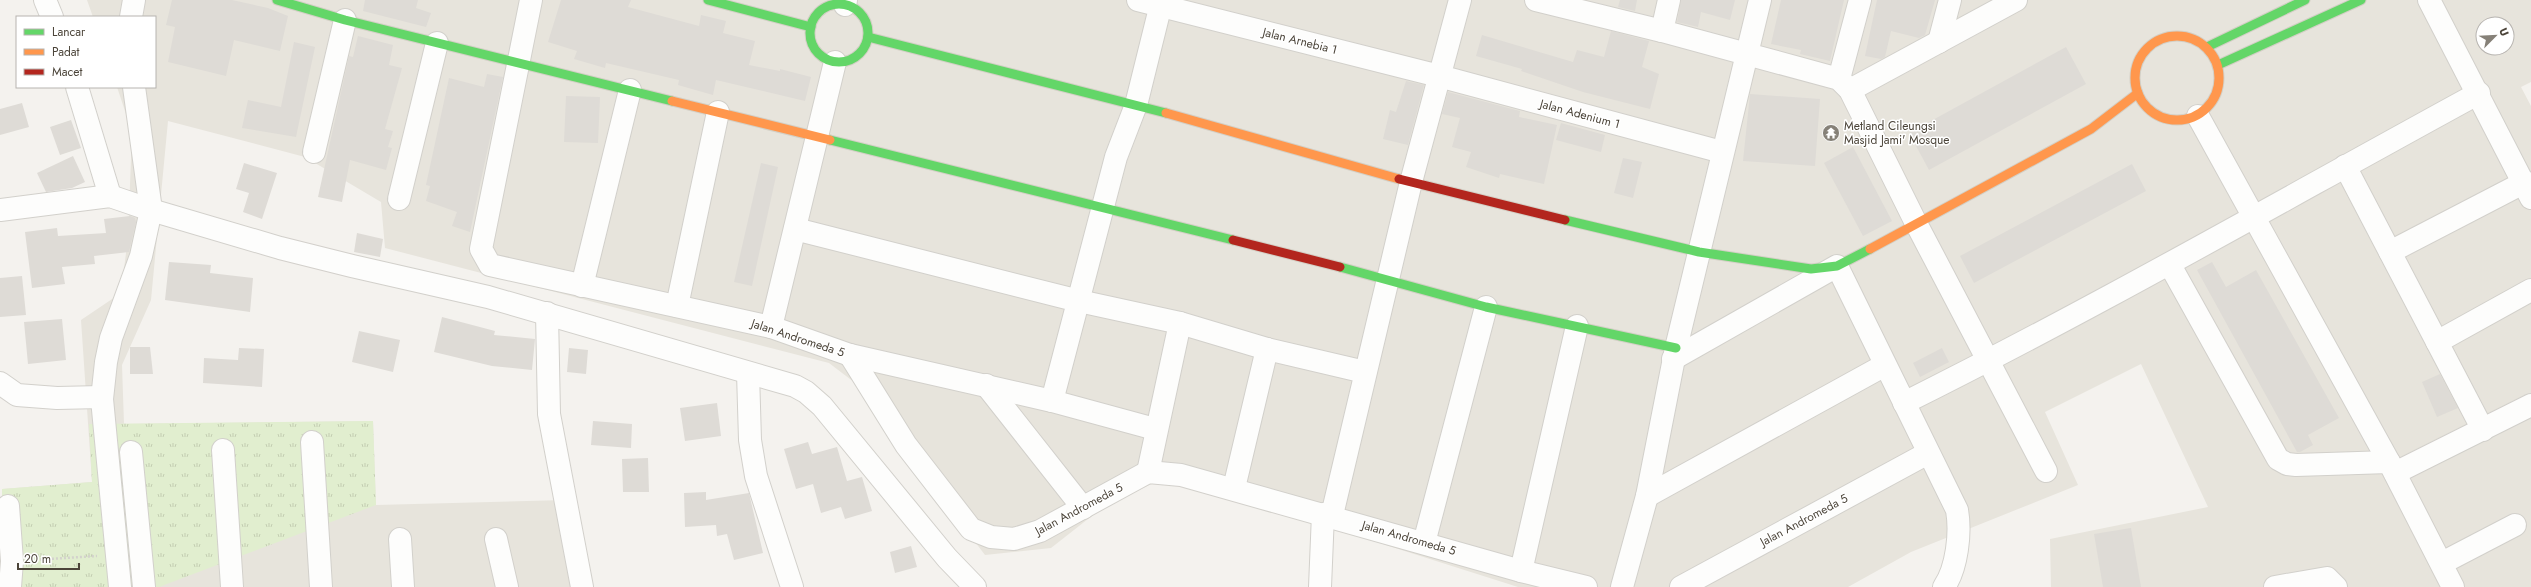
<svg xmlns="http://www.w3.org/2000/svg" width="2531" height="587" font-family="Jost,sans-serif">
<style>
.residential{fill:#e7e4dc;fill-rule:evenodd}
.grass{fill:url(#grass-tufts)}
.building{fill:#dedbd6}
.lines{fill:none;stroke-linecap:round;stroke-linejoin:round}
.street-casing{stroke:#d2d0cb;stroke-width:24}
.fast-casing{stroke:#d3cfc5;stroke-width:11}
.slow-casing{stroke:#d3cfc5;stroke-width:11}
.jam-casing{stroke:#d3cfc5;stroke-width:11}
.path{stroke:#d3d2cc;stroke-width:2.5;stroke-dasharray:2 2;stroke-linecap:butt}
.street{stroke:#fdfdfc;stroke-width:22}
.fast{stroke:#63d668;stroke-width:9}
.slow{stroke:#ff974d;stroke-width:9}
.jam{stroke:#b3261e;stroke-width:9}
.labels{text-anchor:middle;stroke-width:3;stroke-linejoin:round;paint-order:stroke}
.street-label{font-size:12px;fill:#4b4439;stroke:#fff}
.poi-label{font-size:12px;fill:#4b4439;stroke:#fff;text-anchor:start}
</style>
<defs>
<pattern id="grass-tufts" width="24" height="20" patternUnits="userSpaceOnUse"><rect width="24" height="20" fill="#e1eecf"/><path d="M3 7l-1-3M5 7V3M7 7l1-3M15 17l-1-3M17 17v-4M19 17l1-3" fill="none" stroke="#c3cdb2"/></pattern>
</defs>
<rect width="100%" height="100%" fill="#f4f2ee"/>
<path class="residential" d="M87 0H2531V82L2521 87 2531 106V587H2051L2050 539 2208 507 2141 364 2045 412 2078 485 1911 552 1848 587H1518L1168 476 1102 508 1051 548 985 555 910 457 867 392 829 363 385 248 381 202 305 157 168 121 151 300 122 365 124 424 373 421 376 505 565 500 585 587H3L2 489 92 482 81 320 121 293 128 237 132 132 117 87H155V17H93ZM2483 24H2507V48H2483Z"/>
<polygon class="grass" points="373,421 376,505 159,587 3,587 2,489 92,482 89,424"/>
<g class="building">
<polygon points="172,0 232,0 268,8 288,16 280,51 234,40 226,76 168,62 175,27 166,25"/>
<polygon points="365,0 418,0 416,8 431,13 426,27 363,11"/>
<polygon points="561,0 631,0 628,7 699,26 701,15 726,21 723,33 755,41 749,65 780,71 780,69 811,77 805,101 716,80 713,95 678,85 679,80 606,63 605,68 574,59 577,51 548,42"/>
<polygon points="1620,0 1637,0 1635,11 1618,7"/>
<polygon points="1681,0 1735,0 1730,20 1701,12 1698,27 1677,22"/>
<polygon points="1781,0 1844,0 1830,61 1800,54 1801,50 1771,44"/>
<polygon points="1877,0 1935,0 1925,35 1919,38 1891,31 1885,57 1881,59 1865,56"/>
<polygon points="1611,31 1649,41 1642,67 1659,74 1650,109 1583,92 1521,71 1522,69 1476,56 1482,35 1573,62 1577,50 1604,57"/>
<polygon points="358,36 393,45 389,65 402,68 385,129 393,131 388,147 392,148 386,170 350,160 342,202 318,197 349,56 353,57"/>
<polygon points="294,42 315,47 296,137 242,128 248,100 281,107"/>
<polygon points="2066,47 2086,84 1929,170 1909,133"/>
<polygon points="487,74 503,77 470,232 452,226 457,212 426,201 430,186 426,185 449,78 484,87"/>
<polygon points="1406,81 1424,85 1408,145 1383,139 1390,110 1396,112"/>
<polygon points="1448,92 1520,111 1519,117 1557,125 1544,184 1500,174 1499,178 1466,167 1471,152 1452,147 1460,118 1442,114"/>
<polygon points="1750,94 1820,99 1815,166 1743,161"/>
<polygon points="566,96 600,97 598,143 564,142"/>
<polygon points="22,103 29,127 0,135 0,109"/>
<polygon points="71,120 81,148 60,155 50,127"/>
<polygon points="1561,123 1605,135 1601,152 1556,140"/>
<polygon points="1853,147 1892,221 1863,236 1824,163"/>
<polygon points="73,156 85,182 72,188 46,192 37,173"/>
<polygon points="1623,158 1642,162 1633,198 1614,193"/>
<polygon points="244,163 277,173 262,219 243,212 249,193 236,189"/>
<polygon points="761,163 778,167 752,286 734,282"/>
<polygon points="2132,164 2146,191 1974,283 1960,256"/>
<polygon points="130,216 135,218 136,222 129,252 94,256 95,264 62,267 65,284 32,288 25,232 57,228 58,236 106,233 104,219"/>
<polygon points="357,233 383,239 380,257 354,252"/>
<polygon points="169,262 211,265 210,273 253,278 250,312 165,300"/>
<polygon points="2212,262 2226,287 2256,270 2339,418 2308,435 2313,445 2300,452 2297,452 2197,270"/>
<polygon points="22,276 26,315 0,317 0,278"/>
<polygon points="442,317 495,331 494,335 535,339 532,370 492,366 434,352"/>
<polygon points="62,319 66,360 28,364 24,322"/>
<polygon points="359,331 400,340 393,372 352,362"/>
<polygon points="130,347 150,347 153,374 130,374"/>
<polygon points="239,348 264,349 262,387 203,383 204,358 238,360"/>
<polygon points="569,348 588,350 586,374 567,372"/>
<polygon points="1942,348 1949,362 1920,377 1913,363"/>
<polygon points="2440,374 2458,408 2437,417 2422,382"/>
<polygon points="717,403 721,436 685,441 680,408"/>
<polygon points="593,421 632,424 631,448 591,445"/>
<polygon points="808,442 812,454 837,447 847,481 862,477 872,511 845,519 841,507 821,513 813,484 796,489 784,449"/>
<polygon points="648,458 649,492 623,492 622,459"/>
<polygon points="706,492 706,500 749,493 763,553 734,560 727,534 717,536 716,525 685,527 684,493"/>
<polygon points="2131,528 2141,587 2103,587 2094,534"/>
<polygon points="911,546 917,567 895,573 890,552"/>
</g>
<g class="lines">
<g class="street-casing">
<g id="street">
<polyline points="45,0 52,17"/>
<polyline points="531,0 481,249 490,265 771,327 850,355 1052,401 1155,429"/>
<polyline points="1138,0 1439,76 1722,152"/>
<polyline points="1536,0 1662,31 1839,79 1850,90 1917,225 2046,471"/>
<polyline points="2429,0 2531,198"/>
<polyline points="845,5 846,0"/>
<polyline points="131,17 134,0"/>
<polyline points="1662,31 1669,0"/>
<polyline points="1939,42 1950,0"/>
<polyline points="1839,79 1860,0"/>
<polyline points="77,87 110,196"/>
<polyline points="1850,90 2016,0"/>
<polyline points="2198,116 2389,462 2453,587"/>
<polyline points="314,152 345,20"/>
<polyline points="2345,166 2483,430"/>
<polyline points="399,199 437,43"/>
<polyline points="0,210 110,196 151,210 280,248 352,266 488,297 795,386 806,392 822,406 947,558 975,587"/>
<polyline points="795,229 1079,301 1180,323 1267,349 1365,372"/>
<polyline points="2390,252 2525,182"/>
<polyline points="2170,265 2278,459 2287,464 2296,465 2389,462"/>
<polyline points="582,286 630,90"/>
<polyline points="677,306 718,112"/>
<polyline points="547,313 549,414 582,587"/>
<polyline points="771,327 835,62"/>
<polyline points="2437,342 2531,290"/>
<polyline points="850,355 906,445 971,529 991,537 1014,539 1040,531 1148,472 1181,475 1521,571 1586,587"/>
<path d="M1673 359 1837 266 1957 510C1961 533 1957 568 1944 587"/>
<polyline points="748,373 750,440 756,476 792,587"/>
<polyline points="0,383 17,395 57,398 102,397"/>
<polyline points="986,385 1083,508"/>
<polyline points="1052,401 1116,157 1136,105 1162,0"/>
<path d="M1904 403C2099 306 2288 197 2479 93"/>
<polyline points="312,442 321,587"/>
<polyline points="223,450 232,587"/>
<polyline points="131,452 144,587"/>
<polyline points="1148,472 1180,323"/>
<polyline points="2395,473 2531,405"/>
<polyline points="1234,488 1267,349"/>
<polyline points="1647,496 1885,365"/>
<polyline points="8,506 12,561 10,587"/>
<polyline points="1332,515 1411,182 1460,0"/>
<polyline points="400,539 403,587"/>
<polyline points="496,539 507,587"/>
<polyline points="1424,543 1486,307"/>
<polyline points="2442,563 2515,525"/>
<polyline points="1521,571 1577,326"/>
<polyline points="120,587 102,399 106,362 111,338 141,256 151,210 134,87"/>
<polyline points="1320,587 1323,514"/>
<polyline points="1622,587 1647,496 1676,348 1760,0"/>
<polyline points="1681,587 1928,453"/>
<polyline points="2275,587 2327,578 2336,587"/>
</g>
</g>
<g class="fast-casing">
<g id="fast">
<polyline points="277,0 345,20 672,101"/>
<polyline points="708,0 811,27"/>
<circle cx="839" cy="33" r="29"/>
<polyline points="868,37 1166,113"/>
<polyline points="2207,47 2305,0"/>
<polyline points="2218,65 2361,0"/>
<polyline points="830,140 1233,240"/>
<polyline points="1565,220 1699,252 1811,269 1837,266 1870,249"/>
<polyline points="1340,267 1486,307 1676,348"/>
</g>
</g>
<g class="slow-casing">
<g id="slow">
<circle cx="2177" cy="78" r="42"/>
<polyline points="672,101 830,140"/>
<polyline points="1166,113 1399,179"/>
<polyline points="1870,249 2091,129 2138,93"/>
</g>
</g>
<g class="jam-casing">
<g id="jam">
<polyline points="1399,179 1565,220"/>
<polyline points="1233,240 1340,267"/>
</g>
</g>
<polyline class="path" points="32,560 97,556"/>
<use href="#street" class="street"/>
<use href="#fast" class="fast"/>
<use href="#slow" class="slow"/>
<use href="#jam" class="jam"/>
</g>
<defs>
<g id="temple-disc" transform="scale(0.9)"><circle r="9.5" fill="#868178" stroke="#fff"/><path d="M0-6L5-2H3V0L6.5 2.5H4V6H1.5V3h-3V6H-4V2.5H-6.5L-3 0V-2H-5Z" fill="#fff"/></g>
</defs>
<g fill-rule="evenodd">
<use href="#temple-disc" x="1831" y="133"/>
</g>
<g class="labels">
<g class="street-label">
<text transform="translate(1300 41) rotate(14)" y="4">Jalan Arnebia 1</text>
<text transform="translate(1580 114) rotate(15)" y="4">Jalan Adenium 1</text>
<text transform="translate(798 338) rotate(18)" y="4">Jalan Andromeda 5</text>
<text transform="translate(1079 509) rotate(-28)" y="4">Jalan Andromeda 5</text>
<text transform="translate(1804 520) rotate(-28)" y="4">Jalan Andromeda 5</text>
<text transform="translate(1409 538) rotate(16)" y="4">Jalan Andromeda 5</text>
</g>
<g class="poi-label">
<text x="1844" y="130">Metland Cileungsi<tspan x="1844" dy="14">Masjid Jami' Mosque</tspan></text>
</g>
</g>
<rect x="16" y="16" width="140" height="72" fill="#ffffff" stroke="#b7b4b0"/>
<rect x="24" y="29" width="20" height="6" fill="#63d668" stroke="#b7b4b0"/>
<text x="52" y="36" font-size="12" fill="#4b4439">Lancar</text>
<rect x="24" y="49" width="20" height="6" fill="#ff974d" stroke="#b7b4b0"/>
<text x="52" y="56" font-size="12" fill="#4b4439">Padat</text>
<rect x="24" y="69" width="20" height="6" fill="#b3261e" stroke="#b7b4b0"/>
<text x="52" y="76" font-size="12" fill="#4b4439">Macet</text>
<g transform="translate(2495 36) rotate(66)"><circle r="19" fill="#ffffff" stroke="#b7b4b0"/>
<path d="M0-3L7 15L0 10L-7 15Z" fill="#868178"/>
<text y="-6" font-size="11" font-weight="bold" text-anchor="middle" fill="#4b4439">U</text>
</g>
<path d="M18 563v6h61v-6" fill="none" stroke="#4b4439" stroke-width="2"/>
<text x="24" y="563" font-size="12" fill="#4b4439" stroke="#ffffff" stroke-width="3" paint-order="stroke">20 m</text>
</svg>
